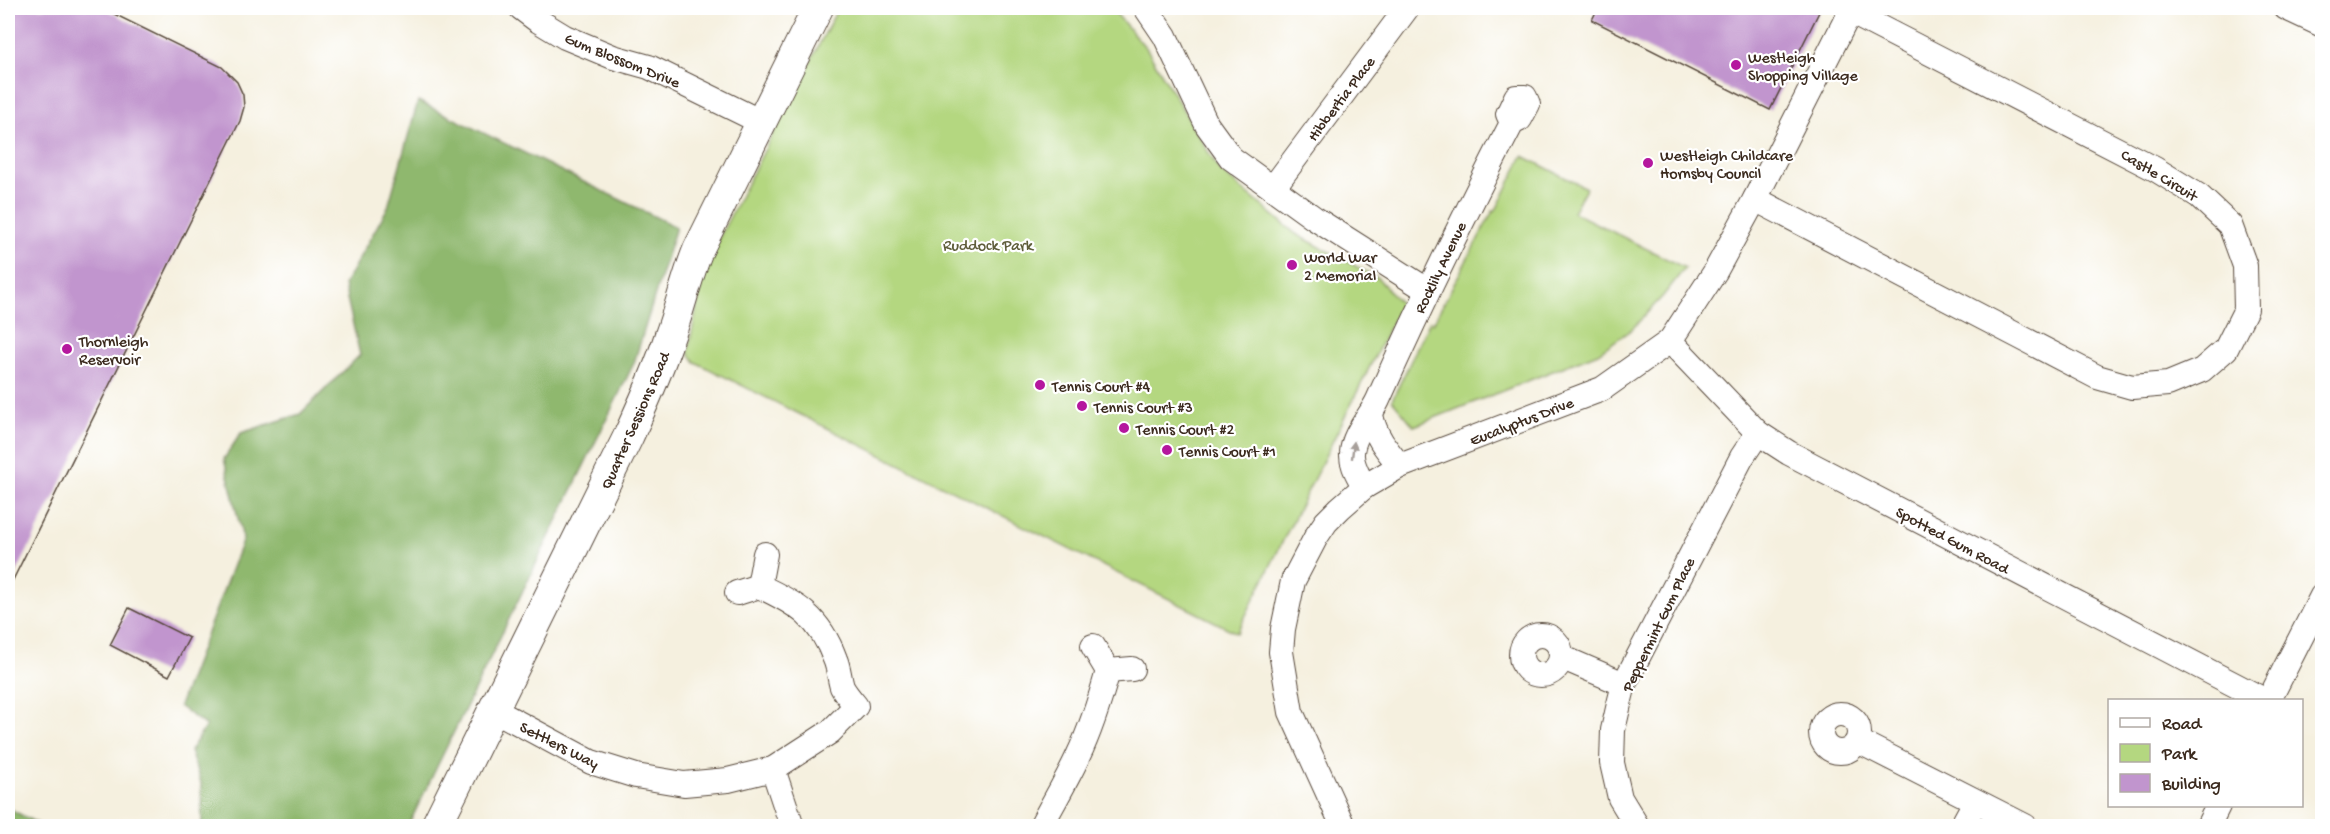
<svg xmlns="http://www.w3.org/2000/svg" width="2330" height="834" font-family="'Gochi Hand',sans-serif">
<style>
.green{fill:#b4d780;stroke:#78804f;stroke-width:1.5}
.forest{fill:#8fb86e;stroke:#657146;stroke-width:1.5}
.building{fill:#c195ce}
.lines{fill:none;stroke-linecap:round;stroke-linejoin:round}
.minor-casing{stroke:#57483b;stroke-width:26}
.major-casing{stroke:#57483b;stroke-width:32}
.minor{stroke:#fff;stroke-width:24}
.major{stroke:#fff;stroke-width:30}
.oneway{fill:#a79f9a}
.poi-dot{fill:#b5179e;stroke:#fff;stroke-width:2}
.labels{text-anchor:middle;stroke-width:4.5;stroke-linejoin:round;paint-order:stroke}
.poi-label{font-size:16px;fill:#3b2a1e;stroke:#fff;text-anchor:start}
.street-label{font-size:16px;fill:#3b2a1e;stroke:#fff}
.park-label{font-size:16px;fill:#5f5e3b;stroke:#fff}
</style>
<rect width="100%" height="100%" fill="#fff"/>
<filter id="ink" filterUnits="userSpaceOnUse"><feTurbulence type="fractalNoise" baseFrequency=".0167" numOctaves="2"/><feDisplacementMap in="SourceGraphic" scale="12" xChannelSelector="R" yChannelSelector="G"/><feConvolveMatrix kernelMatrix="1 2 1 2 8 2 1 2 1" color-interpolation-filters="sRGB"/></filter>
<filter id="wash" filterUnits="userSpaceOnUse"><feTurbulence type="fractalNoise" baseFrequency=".008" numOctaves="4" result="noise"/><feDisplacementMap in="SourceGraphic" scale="24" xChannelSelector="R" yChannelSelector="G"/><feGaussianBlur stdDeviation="1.35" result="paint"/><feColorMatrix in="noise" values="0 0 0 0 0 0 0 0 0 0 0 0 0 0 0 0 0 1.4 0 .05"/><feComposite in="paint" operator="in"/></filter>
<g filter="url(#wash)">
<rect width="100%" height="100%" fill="#f5f0df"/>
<g class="green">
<polygon points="838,8 1111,8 1147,49 1219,170 1296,234 1378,278 1401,304 1237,633 695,362 688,352 705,265"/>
<polygon points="1523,156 1586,188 1573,212 1685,268 1663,296 1632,329 1598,353 1414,426 1392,400 1430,321 1433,323 1493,211 1495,212"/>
</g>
<g class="forest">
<polygon points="418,101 676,227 634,363 408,826 202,826 201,783 190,751 206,726 179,706 243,539 224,459 241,433 300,414 360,355 344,285 388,207"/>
<polygon points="8,808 42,826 8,826"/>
</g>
<g id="blocks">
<g class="building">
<polygon points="8,8 102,8 222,67 237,82 243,95 244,107 240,121 8,590"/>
<polygon points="1598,8 1821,8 1770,110 1592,20"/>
<polygon points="129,608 189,638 169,676 110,645"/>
</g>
</g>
</g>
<g filter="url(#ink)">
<use href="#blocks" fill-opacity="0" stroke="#57483b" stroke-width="1.5"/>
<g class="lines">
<g class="minor-casing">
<g id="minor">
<polyline points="521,8 537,20 565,37 613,57 649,67 761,122"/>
<polyline points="1146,8 1165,36 1207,125 1231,158 1314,218 1427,290"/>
<polyline points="2286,8 2322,25"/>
<polyline points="1273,188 1407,8"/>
<polyline points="1755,199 2097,377 2132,387 2168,384 2202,370 2226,349 2246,309 2245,266 2230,225 2199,196 2155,169 1850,12"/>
<polyline points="1670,341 1758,433 1789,453 2264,700"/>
<path d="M1371 415C1375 436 1386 449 1400 466"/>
<path d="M1364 487C1359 476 1351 465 1352 453 1353 434 1370 417 1378 400 1420 306 1465 214 1512 123L1520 119 1528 104 1525 97H1516L1508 114 1512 123"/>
<polyline points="759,586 765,554"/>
<circle cx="1541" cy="655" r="20"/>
<polyline points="1561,657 1624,684"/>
<polyline points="1108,671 1132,669"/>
<polyline points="2269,700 2322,596"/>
<path d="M494 710 591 762 636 776 684 784 728 780 773 769 830 732 856 706C851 700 845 693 842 687 839 678 839 668 835 659 820 618 798 604 759 586L737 593"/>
<circle cx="1840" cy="733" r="19"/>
<polyline points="1858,741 2025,826"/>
<polyline points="773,769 792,826"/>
<path d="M1041 826C1053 803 1067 780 1078 756 1091 729 1100 700 1108 671L1093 646"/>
<polyline points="1343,826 1291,712 1281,652 1283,629 1293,581 1316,537 1326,522 1340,508 1364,487 1400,466 1602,389 1670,341 1715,272 1755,199 1852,8"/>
<polyline points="1637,826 1620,798 1612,763 1613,730 1619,704 1624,684 1742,457 1758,433"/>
<polyline points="1962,826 1975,802"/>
<polyline points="2208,826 2218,806"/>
</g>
</g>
<g class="major-casing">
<path id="major" d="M436 826 628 437C643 404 658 372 669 338 680 309 686 279 698 250L818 8"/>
</g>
<use href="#minor" class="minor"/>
<use href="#major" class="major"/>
</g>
<defs><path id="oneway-solid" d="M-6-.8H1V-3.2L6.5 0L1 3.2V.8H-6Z" transform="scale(1.5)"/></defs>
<use class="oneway" href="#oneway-solid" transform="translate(1353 450) rotate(-83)"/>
</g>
<g class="poi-dot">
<circle cx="1736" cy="65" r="6"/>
<circle cx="1648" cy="163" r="6"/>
<circle cx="1292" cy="265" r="6"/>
<circle cx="67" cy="349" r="6"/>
<circle cx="1040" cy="385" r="6"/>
<circle cx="1082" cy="406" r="6"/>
<circle cx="1124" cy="428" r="6"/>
<circle cx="1167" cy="450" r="6"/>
</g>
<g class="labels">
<g class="poi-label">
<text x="1748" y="62">Westleigh<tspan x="1748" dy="18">Shopping Village</tspan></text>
<text x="1660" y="160">Westleigh Childcare<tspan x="1660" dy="18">Hornsby Council</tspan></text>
<text x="1304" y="262">World War<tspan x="1304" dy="18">2 Memorial</tspan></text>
<text x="79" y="346">Thornleigh<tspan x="79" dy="18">Reservoir</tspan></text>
<text x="1052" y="391">Tennis Court #4</text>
<text x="1094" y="412">Tennis Court #3</text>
<text x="1136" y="434">Tennis Court #2</text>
<text x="1179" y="456">Tennis Court #1</text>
</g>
<g class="street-label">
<text transform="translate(623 59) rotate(22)" y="6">Gum Blossom Drive</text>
<text transform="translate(1340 98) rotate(-53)" y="6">Hibbertia Place</text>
<text transform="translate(2160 174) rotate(31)" y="6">Castle Circuit</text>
<text transform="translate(1439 267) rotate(-64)" y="6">Rocklily Avenue</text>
<text transform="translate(634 420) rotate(-66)" y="6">Quarter Sessions Road</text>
<text transform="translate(1521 420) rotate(-21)" y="6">Eucalyptus Drive</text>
<text transform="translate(1953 539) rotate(28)" y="6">Spotted Gum Road</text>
<text transform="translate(1657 624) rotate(-64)" y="6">Peppermint Gum Place</text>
<text transform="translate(560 744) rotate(27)" y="6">Settlers Way</text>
</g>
<g class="park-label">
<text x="988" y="250">Ruddock Park</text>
</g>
</g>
<rect width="2330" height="834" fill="none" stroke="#fff" stroke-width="30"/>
<rect x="2108" y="699" width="195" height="108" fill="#ffffff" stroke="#b1aaa5" stroke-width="1.5"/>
<rect x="2120" y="718" width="30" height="9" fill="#ffffff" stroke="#b1aaa5" stroke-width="1.5"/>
<text x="2162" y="729" font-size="18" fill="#3b2a1e">Road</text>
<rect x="2120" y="744" width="30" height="18" fill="#b4d780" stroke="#b1aaa5" stroke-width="1.5"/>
<text x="2162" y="759" font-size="18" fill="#3b2a1e">Park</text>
<rect x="2120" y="774" width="30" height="18" fill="#c195ce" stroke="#b1aaa5" stroke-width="1.5"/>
<text x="2162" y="789" font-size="18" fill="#3b2a1e">Building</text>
</svg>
